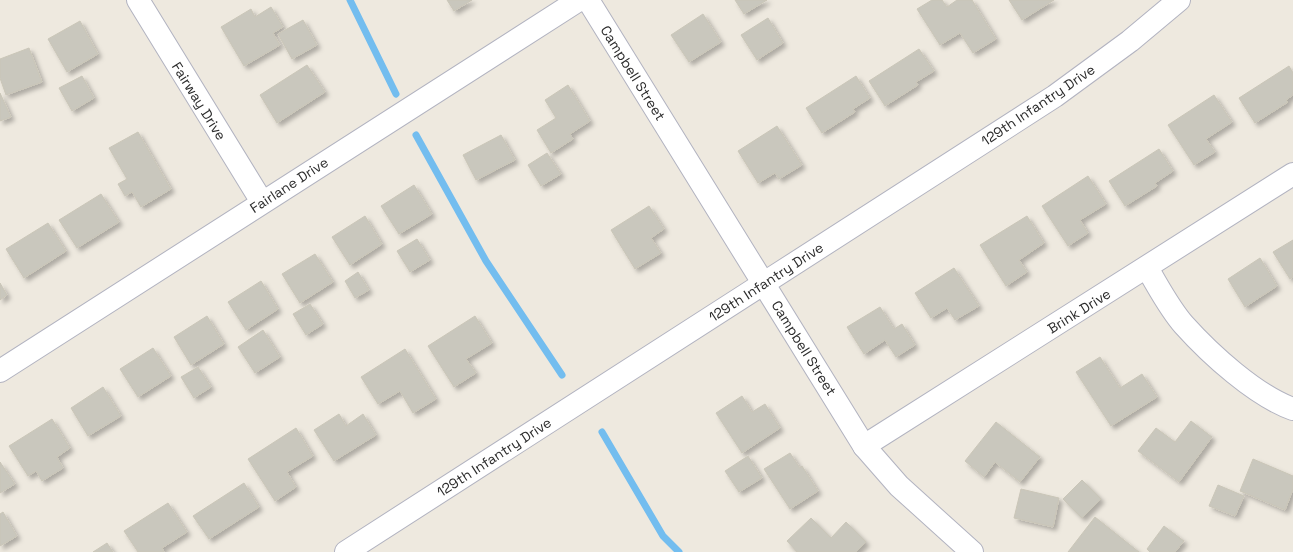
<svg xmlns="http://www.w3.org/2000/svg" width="1293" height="552" font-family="'Space Grotesk',sans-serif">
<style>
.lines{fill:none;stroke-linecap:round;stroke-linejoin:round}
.stream{stroke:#73bdef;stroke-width:7}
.building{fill:#c9c7bd;stroke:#cac6b8;filter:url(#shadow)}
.minor-casing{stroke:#b2b3c0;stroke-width:24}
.minor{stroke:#fff;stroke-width:22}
.labels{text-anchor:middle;stroke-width:3;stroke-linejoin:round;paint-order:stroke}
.street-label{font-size:14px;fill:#2c2c2c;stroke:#fff}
</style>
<defs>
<filter id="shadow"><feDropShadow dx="3.5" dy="3.5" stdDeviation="2" flood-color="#0004"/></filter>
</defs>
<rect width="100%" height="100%" fill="#eee9df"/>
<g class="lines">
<g class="stream">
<polyline points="350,0 396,94"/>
<polyline points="416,135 486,261 562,375"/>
<polyline points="602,432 663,536 679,552"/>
</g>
</g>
<g class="building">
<polygon points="447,0 472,0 454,11"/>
<polygon points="735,0 767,0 744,14"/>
<polygon points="932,0 942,0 947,7 957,0 972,0 996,39 973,53 960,33 940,45 917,9"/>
<polygon points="1009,0 1054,0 1022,20"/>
<polygon points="271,7 283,27 273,33 280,45 244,66 221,27 251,9 255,17"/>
<polygon points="703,14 721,42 689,62 671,35"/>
<polygon points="768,18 783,43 757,60 741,35"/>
<polygon points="303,20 317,45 292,59 278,34"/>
<polygon points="80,21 98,54 67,72 48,39"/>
<polygon points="29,48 42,82 6,95 0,78 0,59"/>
<polygon points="919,49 934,71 916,82 918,85 885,106 869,81"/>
<polygon points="307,65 325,92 277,123 260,95"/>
<polygon points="1289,66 1293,73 1293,95 1286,100 1288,102 1255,123 1239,98"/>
<polygon points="82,76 94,98 72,111 59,88"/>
<polygon points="856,76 870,98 853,109 855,112 822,133 806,108"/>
<polygon points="568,85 590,121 570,134 573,139 551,153 537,130 556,118 545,100"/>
<polygon points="0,93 11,117 0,121"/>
<polygon points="1214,95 1232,122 1206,139 1215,152 1194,165 1168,125"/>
<polygon points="777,126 802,165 779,179 775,173 758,183 738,151"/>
<polygon points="138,132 171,189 141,207 132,192 125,196 118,184 127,179 109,148"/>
<polygon points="501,135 515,160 476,180 463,155"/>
<polygon points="1159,149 1173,171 1155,183 1157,186 1125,206 1109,181"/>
<polygon points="547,153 561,174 541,186 528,165"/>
<polygon points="1088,176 1106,204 1080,220 1088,233 1068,246 1042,206"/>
<polygon points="414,185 432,214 399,234 381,206"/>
<polygon points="101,194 119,222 77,248 59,220"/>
<polygon points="649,206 664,229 651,238 661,253 635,269 611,230"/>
<polygon points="365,216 382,244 350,265 332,237"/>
<polygon points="1027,216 1044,243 1019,260 1027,272 1006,286 980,245"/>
<polygon points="48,223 66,251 24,278 6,249"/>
<polygon points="417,239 430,260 410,272 397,251"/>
<polygon points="1293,240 1293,277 1290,279 1273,252"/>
<polygon points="315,254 333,282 300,303 282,274"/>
<polygon points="1260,258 1277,286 1245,307 1228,279"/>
<polygon points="954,268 979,306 955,320 947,308 931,318 915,293"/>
<polygon points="358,272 369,290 355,298 345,281"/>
<polygon points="261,281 278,309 246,330 228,302"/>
<polygon points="0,283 7,295 0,300"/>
<polygon points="310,304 323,324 306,335 293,314"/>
<polygon points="880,307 894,329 902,324 915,345 896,357 885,340 864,354 847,327"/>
<polygon points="207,316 224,344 191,365 174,337"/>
<polygon points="475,316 492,343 466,359 476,373 454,387 428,346"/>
<polygon points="263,330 280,357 255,373 238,347"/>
<polygon points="153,348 171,376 138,397 120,369"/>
<polygon points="405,349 436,399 413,413 400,391 378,404 361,377"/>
<polygon points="1100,357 1120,388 1142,374 1157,397 1111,426 1076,372"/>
<polygon points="198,367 211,387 194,398 181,377"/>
<polygon points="103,387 121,416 88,436 71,408"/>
<polygon points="742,396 752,412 765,404 780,428 742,453 716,413"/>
<polygon points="339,414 346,426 363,414 376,435 334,461 314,430"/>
<polygon points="52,419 70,448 57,457 63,468 42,481 36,471 28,476 9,446"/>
<polygon points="1191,421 1212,437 1179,482 1138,451 1156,428 1175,442"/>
<polygon points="996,422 1040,457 1020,482 995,462 984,477 965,461"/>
<polygon points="296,428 313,456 287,472 296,487 275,501 248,459"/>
<polygon points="790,453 800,468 802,466 818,491 790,509 764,469"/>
<polygon points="748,456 762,478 739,492 725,471"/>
<polygon points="1253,459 1293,476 1293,489 1285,510 1240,491"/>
<polygon points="0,462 15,484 0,493"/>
<polygon points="1082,480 1101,499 1082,518 1063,499"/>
<polygon points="244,483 259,507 209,539 193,516"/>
<polygon points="1218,485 1244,496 1235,516 1209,506"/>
<polygon points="1021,489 1059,498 1053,527 1014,518"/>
<polygon points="168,503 187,532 162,548 164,552 138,552 124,531"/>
<polygon points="3,512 17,536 0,546 0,514"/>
<polygon points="1095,517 1139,552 1068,552"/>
<polygon points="811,518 831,538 846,522 866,542 856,552 797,552 787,541"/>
<polygon points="1164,526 1184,541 1175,552 1150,552 1147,549"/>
<polygon points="107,543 113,552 93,552"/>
</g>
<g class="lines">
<g class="minor-casing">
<g id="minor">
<polyline points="138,0 262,202"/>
<polyline points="588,0 864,446 899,486 972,552"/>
<path d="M1147 268C1158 286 1169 308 1184 325 1210 354 1256 396 1293 409"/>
<polyline points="0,371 579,0"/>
<polyline points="864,446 1293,174"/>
<polyline points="346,552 1055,96 1130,41 1179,0"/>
</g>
</g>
<use href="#minor" class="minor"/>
</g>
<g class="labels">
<g class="street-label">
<text transform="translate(633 73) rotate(58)" y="5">Campbell Street</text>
<text transform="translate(199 101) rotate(58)" y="5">Fairway Drive</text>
<text transform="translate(1038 105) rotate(-34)" y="5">129th Infantry Drive</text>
<text transform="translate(289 185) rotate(-33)" y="5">Fairlane Drive</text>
<text transform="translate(766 282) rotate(-33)" y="5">129th Infantry Drive</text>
<text transform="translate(1079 311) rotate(-32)" y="5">Brink Drive</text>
<text transform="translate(804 348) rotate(58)" y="5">Campbell Street</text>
<text transform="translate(494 457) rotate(-33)" y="5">129th Infantry Drive</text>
</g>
</g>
</svg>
